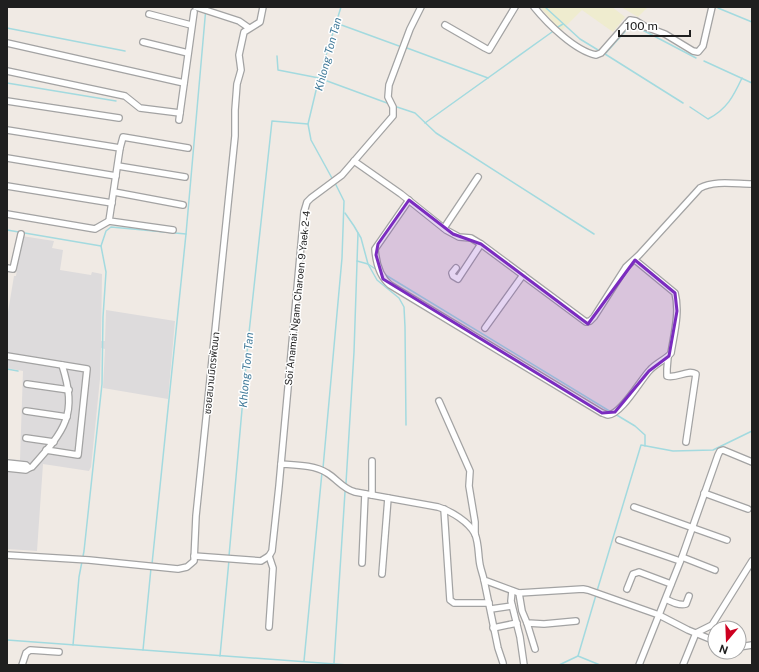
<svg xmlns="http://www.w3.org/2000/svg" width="759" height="672" font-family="'Public Sans','Noto Sans Thai',sans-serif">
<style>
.residential{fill:#dddbdc}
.farmland{fill:#efeccf}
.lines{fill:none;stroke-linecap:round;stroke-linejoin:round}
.stream{stroke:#a3dadf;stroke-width:1.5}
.minor-casing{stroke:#a3a3a3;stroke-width:8}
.minor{stroke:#fff;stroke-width:5.5}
.marked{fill:#7b2cbf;fill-opacity:0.2;stroke:#7b2cbf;stroke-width:3;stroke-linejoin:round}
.labels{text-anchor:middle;stroke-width:3;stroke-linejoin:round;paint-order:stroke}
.street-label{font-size:10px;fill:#1f1f1f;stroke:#fff}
.water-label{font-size:11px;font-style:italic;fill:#407a99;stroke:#fff}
</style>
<rect width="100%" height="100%" fill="#f0eae4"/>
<polygon class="residential" points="22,236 54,241 52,248 63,250 60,270 91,275 92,272 102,274 101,341 105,341 106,310 175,321 168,399 103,388 105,349 101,348 100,379 91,467 89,471 43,464 37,551 7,549 7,459 20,460 23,371 7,368 7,318 14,276 16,276"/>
<g class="farmland">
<polygon points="540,7 612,7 625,17 613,32 582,10 561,31"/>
<polygon points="621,7 648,7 638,17"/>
</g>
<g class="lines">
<g class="stream">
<polyline points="545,7 580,39 598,50"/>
<polyline points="718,8 752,22"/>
<polyline points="336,23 399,46"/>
<polyline points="558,27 563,24"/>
<polyline points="7,28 125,51"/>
<polyline points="407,48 488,78"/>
<polyline points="277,56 278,70 319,78 387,103"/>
<polyline points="704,61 752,83"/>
<polyline points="7,83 116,101"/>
<polyline points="683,103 605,54 629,27 633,25 696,58"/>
<polyline points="397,107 415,113 436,133 594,234"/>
<path d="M690 107 708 119C727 109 733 97 742 78"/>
<polyline points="425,123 552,32"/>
<polyline points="308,124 311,140 333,180"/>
<polyline points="345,213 354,226 361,238 368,264 377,280 399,298 404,307 405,327 406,425"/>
<polyline points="7,230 101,246"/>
<polyline points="357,261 368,264 377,270"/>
<polyline points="384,274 611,412"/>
<polyline points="7,369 18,371"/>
<polyline points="615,414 635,426 645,435 645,446"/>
<polyline points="323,468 342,258 344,201 335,183"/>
<polyline points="346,483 354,352 358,233"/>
<polyline points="229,556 248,342 272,121 308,124 319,78 341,7"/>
<polyline points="152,564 186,234 206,7"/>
<polyline points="597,591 641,445 673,451 713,450 752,431"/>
<polyline points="7,640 348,665"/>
<polyline points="73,645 79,577 84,551 102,384 103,317 106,272 101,246 106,231 111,227 186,234"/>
<polyline points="143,650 151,568"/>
<polyline points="220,656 229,560"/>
<polyline points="578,656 596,595"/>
<polyline points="304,661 322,472"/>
<polyline points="334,663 345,492"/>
<polyline points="559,665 578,656 600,665"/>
</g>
<g class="minor-casing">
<g id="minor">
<polyline points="196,7 239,21 249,28"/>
<path d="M534 7C547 23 575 51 596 55L601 53 630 20 636 21 646 27 665 34 693 51 698 52 703 46 712 7"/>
<polyline points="149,14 191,25"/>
<polyline points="445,25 485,48 489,50 515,7"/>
<polyline points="143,42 188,53"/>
<polyline points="7,43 184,83"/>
<polyline points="7,71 125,96 140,108 180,113"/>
<polyline points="7,101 119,118"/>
<polyline points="179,120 194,12"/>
<polyline points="7,130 120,148"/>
<polyline points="7,158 116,176"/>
<path d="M354 161 401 194 446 230 459 237 471 238 481 244 586 322 590 321 594 317 626 267 639 255 700 188C714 180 736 184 752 184"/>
<polyline points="118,166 185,177"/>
<polyline points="7,186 112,203"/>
<polyline points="114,192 183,205"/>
<path d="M409 200 375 249C376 263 379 276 390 285L602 413C603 413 607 415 608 415 621 415 641 379 650 370 655 364 668 358 671 353 674 334 680 312 675 293L635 260"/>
<polyline points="7,214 95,229 109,221"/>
<polyline points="444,228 478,177"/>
<polyline points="173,230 109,221 120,148 123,137 188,148"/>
<polyline points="7,268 13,269 21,234"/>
<polyline points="456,268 452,273 453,276 458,279 481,244"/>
<polyline points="485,328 523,275"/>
<polyline points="7,356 87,369 78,455 46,450"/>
<path d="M668 357 667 369V376C677 379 687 369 696 374L686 442"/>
<polyline points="27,384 69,390"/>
<polyline points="439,401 470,471 469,486 475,522 475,534"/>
<polyline points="26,411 67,417"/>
<polyline points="26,438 54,442"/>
<polyline points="7,463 26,465 29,468 26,470 7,468"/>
<path d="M281 464C295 465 315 465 327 473 337 479 343 489 355 492L438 507C451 511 469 522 475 534 479 544 478 555 480 565 481 570 483 575 484 580L519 593 583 589 588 590 659 615 688 630 715 641"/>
<path d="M29 468 32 467C65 430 78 415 62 365"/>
<polyline points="704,493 748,509"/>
<polyline points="372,495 372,461"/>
<polyline points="634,507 727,540"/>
<polyline points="444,509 450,600 454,603 489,603"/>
<polyline points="619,540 680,561"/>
<polyline points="7,555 89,560 178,569 187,567 194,561 196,516 235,136 235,110 237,84 241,70 239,55 244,32 260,22 263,7"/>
<polyline points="194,556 261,561 269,556 272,551 279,486 304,212 307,202 311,198 342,175 393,116 393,107 388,97 389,85 410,29 421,7"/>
<polyline points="682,557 715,570"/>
<polyline points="362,563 365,494"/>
<polyline points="382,574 388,498"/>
<polyline points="484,580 498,648 503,663"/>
<polyline points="627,589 633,574 639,572 671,584"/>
<polyline points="512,591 511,601 520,637 524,665"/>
<polyline points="519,593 522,611 527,623 544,624 576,621"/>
<path d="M666 599C672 602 679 606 686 604L689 596"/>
<polyline points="491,609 512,606"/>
<polyline points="527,623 535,649"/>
<polyline points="269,627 273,568 269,556"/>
<polyline points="493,628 517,623"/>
<polyline points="739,647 752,645"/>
<polyline points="22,665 26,653 30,650 59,652"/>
<polyline points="639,665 682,557 718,455 720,451 723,450 752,462"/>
<polyline points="683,665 696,633 712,625 752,561"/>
</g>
</g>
<use href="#minor" class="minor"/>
</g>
<path class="marked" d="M409 200 453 234 481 244 588 324 635 260 675 293 677 311 669 356 649 371 615 412 602 413 383 279 376 255 378 244Z"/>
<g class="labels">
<g class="street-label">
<text transform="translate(297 298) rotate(-84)" y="4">Soi Anamai Ngam Charoen 9 Yaek 2-4</text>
<text transform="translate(211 373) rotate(-84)" y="4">ซอยสมานมิตรพัฒนา</text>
</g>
<g class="water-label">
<text transform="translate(328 54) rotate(-75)" y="4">Khlong Ton Tan</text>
<text transform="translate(246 370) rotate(-85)" y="4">Khlong Ton Tan</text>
</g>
</g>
<rect width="759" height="672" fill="none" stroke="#1f1f1f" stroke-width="16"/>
<g transform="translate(727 640) rotate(199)"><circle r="19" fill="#ffffff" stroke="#a5a5a5"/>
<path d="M0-3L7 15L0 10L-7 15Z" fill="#cd0020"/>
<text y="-6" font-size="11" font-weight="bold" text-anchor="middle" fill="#1f1f1f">N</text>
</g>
<path d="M619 30v6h71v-6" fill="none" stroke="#1f1f1f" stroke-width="2"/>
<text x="625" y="30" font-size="12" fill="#1f1f1f" stroke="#ffffff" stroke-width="3" paint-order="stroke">100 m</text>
</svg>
